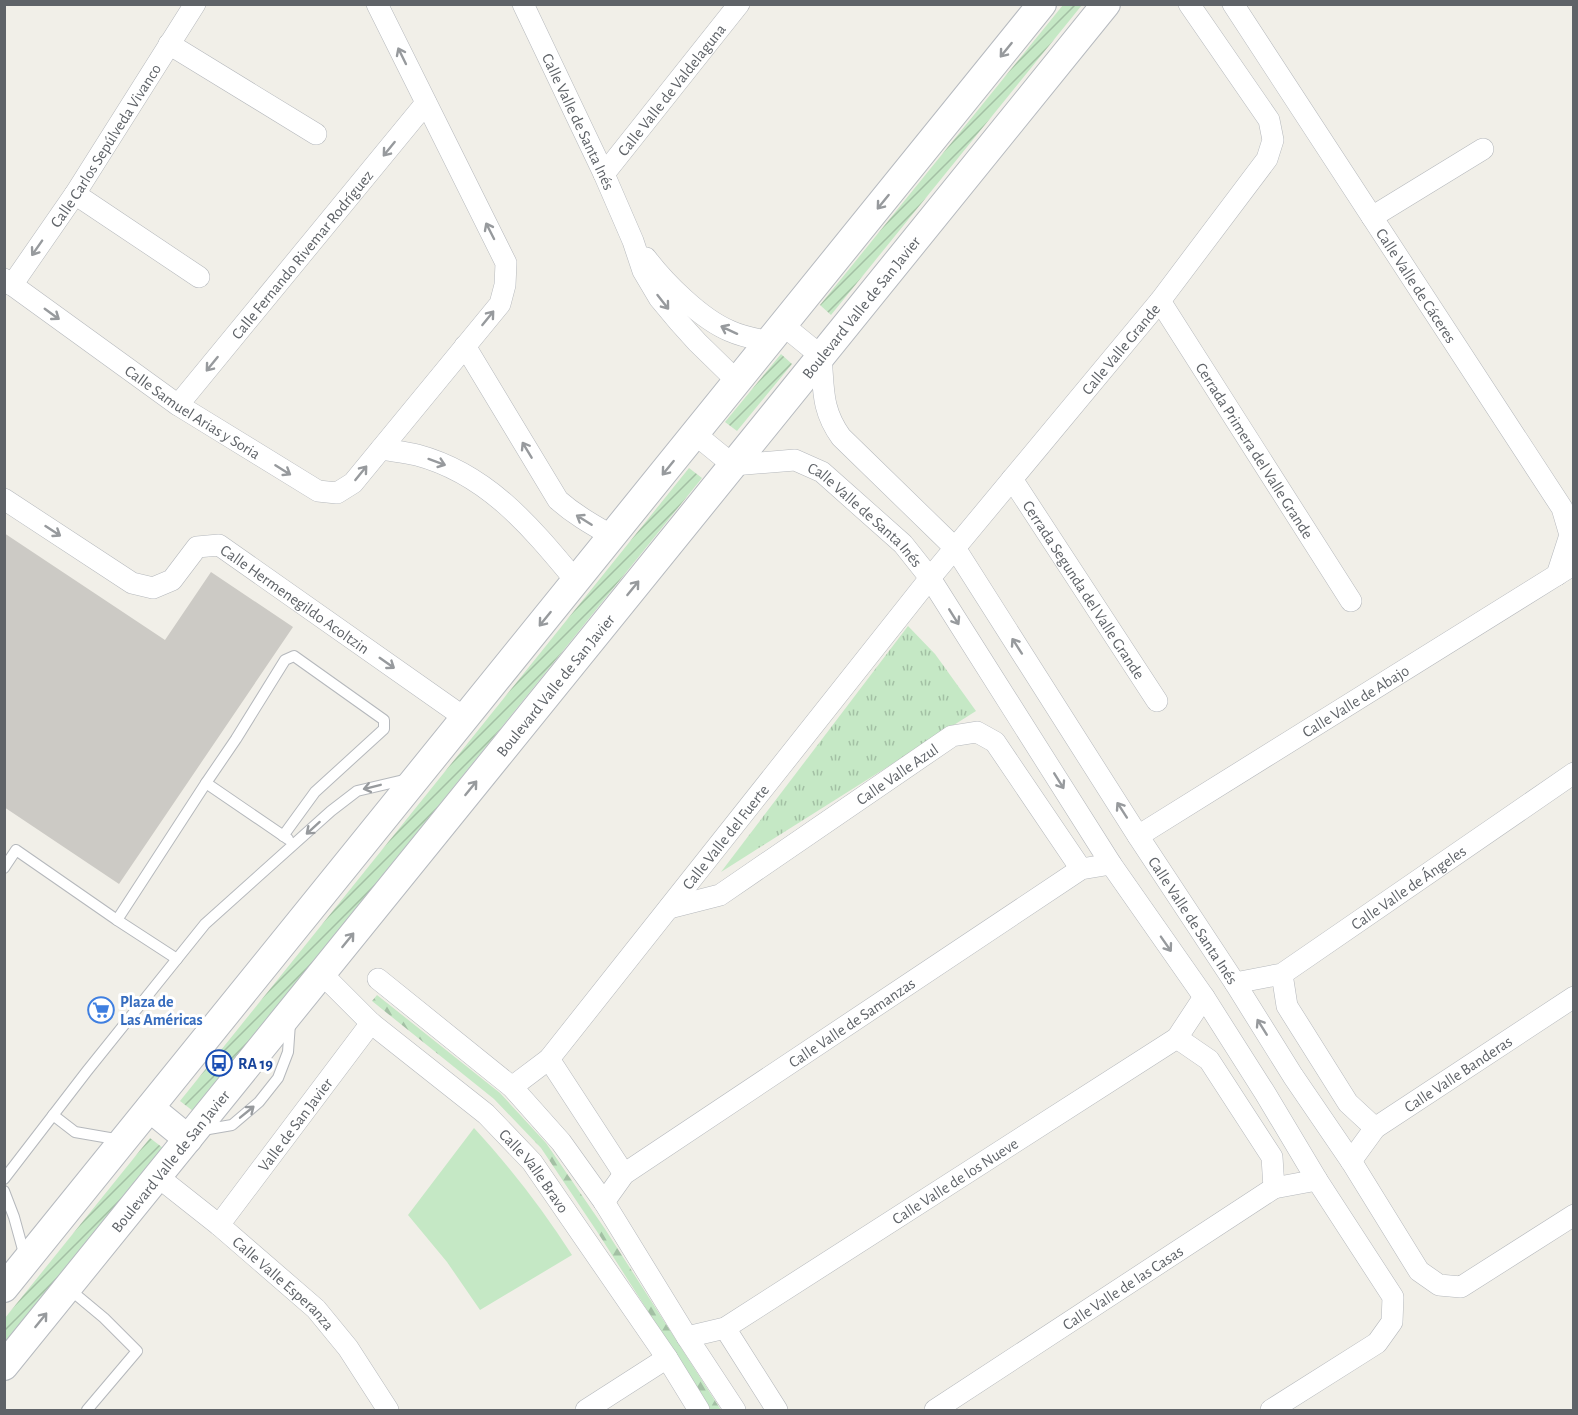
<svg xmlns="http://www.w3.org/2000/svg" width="1578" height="1415" font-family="'Alegreya Sans',sans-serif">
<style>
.grass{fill:#c5e8c5}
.forest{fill:url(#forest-firs)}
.park{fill:url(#park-tufts)}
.garden{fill:url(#garden-furrows)}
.building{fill:#cccac5}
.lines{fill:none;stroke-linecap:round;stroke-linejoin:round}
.service-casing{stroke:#b5b8bc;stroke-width:12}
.minor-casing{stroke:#b5b8bc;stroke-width:22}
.secondary-casing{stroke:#b6babf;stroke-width:30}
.service{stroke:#fff;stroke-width:10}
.minor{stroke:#fff;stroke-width:21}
.secondary{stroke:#fff;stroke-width:28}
.oneway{stroke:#979a9d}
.labels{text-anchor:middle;stroke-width:6;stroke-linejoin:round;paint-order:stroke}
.street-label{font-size:16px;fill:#5f6368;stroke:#fff}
.shop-label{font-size:16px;font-weight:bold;fill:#366cbe;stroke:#fff;text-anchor:start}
.transit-label{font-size:16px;font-weight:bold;fill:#164399;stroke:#fff;text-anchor:start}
</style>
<defs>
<pattern id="forest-firs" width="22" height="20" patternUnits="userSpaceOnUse" patternTransform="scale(1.5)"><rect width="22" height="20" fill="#c5e8c5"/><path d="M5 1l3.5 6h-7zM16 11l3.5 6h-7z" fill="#a3c0a4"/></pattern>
<pattern id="park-tufts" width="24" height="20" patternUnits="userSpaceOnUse" patternTransform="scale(1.5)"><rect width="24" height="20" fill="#c5e8c5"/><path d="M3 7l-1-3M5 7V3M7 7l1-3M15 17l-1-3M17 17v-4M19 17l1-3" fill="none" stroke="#a3c0a4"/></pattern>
<pattern id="garden-furrows" width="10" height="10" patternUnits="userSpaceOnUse" patternTransform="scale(1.5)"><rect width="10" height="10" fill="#c5e8c5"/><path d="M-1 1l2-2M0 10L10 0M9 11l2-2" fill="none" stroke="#a3c0a4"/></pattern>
</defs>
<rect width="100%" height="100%" fill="#f1efe8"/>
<path class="grass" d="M474 1128C511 1168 543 1210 572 1255L480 1310 447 1262 408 1215Z"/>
<polygon class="forest" points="377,995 500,1093 546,1143 605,1229 721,1410 711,1410 598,1233 541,1148 494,1099 372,1001"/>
<polygon class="park" points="908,626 935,654 976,711 721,872"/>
<g class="garden">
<polygon points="1063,5 1082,5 831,315 820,305"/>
<polygon points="781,354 792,364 737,431 725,422"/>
<polygon points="689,468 702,478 193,1111 180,1101"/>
<polygon points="150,1138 163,1148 5,1343 5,1318"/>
</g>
<polygon class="building" points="4,533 165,640 211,572 293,627 119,884 4,807"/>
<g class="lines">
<g class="service-casing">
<g id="service">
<polyline points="206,783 288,839"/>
<polyline points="4,868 16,850 117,920 177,959"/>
<polyline points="117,920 206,783 236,739 285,660 294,656 384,720 384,729 315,792 283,836"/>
<polyline points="53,1115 75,1132 121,1140"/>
<polyline points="203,1130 232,1125 259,1102 278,1078 288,1052 290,1023"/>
<polyline points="4,1179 87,1071 205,924 331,811 357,791 408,779"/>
<polyline points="4,1191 14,1217 25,1257"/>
<polyline points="68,1288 104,1318 137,1351 87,1410"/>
</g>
</g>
<g class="minor-casing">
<g id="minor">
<path id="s1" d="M523 4 604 174 633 241 643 271 659 298 679 322 697 342 738 382"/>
<path id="s2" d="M1233 4 1562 508 1570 535 1557 575"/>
<polyline points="169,44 316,134"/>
<path id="s3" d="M604 174 739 4"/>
<polyline points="75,194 199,277"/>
<polyline points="1372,217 1483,149"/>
<path d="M646 258C665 283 701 319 730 331 743 337 756 339 770 342"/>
<path id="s4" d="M4 279 178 405 318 491 337 493 353 483 500 304 505 285 506 263 377 4"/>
<path id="s5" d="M12 285 75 194 195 4"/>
<path id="s6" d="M1160 301 1351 601"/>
<path id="s7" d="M783 325 821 356C824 389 821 409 841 437L955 548 1138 836 1235 983 1293 1076 1351 1161 1419 1271 1439 1285 1461 1287 1574 1215"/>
<path d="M465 346 558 500C575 515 593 525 612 536"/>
<path id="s8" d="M178 405 426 103"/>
<path id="s9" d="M695 434 733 465 795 460 822 472 903 544 930 578 1111 864 1204 997 1265 1093 1317 1180 1393 1297 1392 1322 1377 1343 1271 1410"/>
<path d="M381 449C392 451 405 452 417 455 488 474 531 527 576 581"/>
<path id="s10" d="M1012 479 1157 701"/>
<path id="s11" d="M4 499 132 583 153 588 172 580 197 547 219 545 465 718"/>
<path id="s12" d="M1138 836 1568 568"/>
<path id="s13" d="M669 908 720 895 952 736 977 732 995 742 1081 869"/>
<path id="s14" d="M321 973 371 1023 486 1114 532 1162 667 1358 699 1410"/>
<polyline points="1282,974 1287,1006 1348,1103 1375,1128"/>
<polyline points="378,979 512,1087 561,1142 604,1202 687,1337 735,1410"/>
<path id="s15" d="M1235 983 1282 974 1574 773"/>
<polyline points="1177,1038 1209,1060 1272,1157 1274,1188"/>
<polyline points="549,1059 624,1174"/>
<path id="s16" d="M512 1087 549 1059 930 578 1160 301 1267 159 1273 140 1269 120 1189 4"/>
<path id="s17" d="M1351 1161 1375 1128 1574 997"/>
<path id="s18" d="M157 1176 219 1225 316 1309 348 1348 388 1410"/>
<path id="s19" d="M604 1202 624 1174 1081 869 1111 864"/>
<path id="s20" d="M219 1225 371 1023"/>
<polyline points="725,1328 777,1410"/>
<path id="s21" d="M687 1337 725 1328 1177 1038 1204 997"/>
<polyline points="586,1410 667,1358"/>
<path id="s22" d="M935 1410 1274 1188 1317 1180"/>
</g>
</g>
<g class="secondary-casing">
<g id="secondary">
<polyline points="150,1108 188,1139"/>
<polyline points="4,1288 1042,4"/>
<path id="s23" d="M4 1366 1106 4"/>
</g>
</g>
<use href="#service" class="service"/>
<use href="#minor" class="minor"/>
<use href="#secondary" class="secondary"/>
</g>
<defs><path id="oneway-shaft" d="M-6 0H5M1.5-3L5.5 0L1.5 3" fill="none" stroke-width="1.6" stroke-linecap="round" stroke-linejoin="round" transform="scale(1.5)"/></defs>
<g class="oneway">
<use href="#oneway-shaft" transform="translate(1006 50) rotate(129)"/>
<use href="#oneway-shaft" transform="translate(402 56) rotate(-116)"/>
<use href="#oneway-shaft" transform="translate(389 149) rotate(129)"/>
<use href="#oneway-shaft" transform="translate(883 202) rotate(129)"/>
<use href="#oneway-shaft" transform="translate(490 231) rotate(-117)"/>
<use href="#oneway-shaft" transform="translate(37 248) rotate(125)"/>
<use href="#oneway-shaft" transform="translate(663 302) rotate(52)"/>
<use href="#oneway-shaft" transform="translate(52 314) rotate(36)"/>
<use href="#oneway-shaft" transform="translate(488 318) rotate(-51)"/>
<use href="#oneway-shaft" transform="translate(729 330) rotate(-155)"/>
<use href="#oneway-shaft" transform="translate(212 364) rotate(129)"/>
<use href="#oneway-shaft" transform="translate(527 450) rotate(-121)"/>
<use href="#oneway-shaft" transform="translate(437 462) rotate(20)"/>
<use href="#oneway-shaft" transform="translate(668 468) rotate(129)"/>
<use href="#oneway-shaft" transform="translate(283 470) rotate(32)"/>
<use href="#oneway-shaft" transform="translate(361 473) rotate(-51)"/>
<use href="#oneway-shaft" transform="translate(584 520) rotate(-148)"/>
<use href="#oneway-shaft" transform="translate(53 531) rotate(33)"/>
<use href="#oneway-shaft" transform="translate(633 588) rotate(-51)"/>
<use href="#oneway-shaft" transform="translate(954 617) rotate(58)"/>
<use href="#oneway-shaft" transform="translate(545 619) rotate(129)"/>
<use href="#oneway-shaft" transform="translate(1017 646) rotate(-123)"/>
<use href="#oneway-shaft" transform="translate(387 663) rotate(35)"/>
<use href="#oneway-shaft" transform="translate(1059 781) rotate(58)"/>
<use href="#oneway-shaft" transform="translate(372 787) rotate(166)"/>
<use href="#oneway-shaft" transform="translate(471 788) rotate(-51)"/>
<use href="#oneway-shaft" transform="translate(1122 810) rotate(-123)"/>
<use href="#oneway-shaft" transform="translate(313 828) rotate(138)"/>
<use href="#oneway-shaft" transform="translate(348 940) rotate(-51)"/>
<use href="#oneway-shaft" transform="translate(1166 944) rotate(55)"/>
<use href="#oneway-shaft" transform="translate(1262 1027) rotate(-122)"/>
<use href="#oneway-shaft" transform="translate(247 1112) rotate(-39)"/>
<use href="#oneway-shaft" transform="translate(41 1320) rotate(-51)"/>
</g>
<defs>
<g id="supermarket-ring" transform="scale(1.35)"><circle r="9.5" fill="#fff" stroke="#3f7fe0" stroke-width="1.5"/><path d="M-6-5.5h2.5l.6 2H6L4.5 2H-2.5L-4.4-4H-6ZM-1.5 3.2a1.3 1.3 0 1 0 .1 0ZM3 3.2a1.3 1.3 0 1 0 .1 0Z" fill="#3f7fe0"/></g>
<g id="bus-ring" transform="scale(1.35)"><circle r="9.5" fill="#fff" stroke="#1a4fb4" stroke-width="1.5"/><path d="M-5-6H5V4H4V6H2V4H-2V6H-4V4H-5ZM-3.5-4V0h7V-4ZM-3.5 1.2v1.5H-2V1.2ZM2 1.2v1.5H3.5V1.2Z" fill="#1a4fb4"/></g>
</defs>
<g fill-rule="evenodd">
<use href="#supermarket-ring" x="101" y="1010"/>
<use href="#bus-ring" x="219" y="1063"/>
</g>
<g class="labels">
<g class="street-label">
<text dy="6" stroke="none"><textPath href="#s3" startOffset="108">Calle Valle de Valdelaguna</textPath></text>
<text dy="6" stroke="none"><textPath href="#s1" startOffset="130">Calle Valle de Santa Inés</textPath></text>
<text dy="6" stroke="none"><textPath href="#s5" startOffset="168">Calle Carlos Sepúlveda Vivanco</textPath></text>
<text dy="6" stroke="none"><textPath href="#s8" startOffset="195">Calle Fernando Rivemar Rodríguez</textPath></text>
<text dy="6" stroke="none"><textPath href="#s2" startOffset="336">Calle Valle de Cáceres</textPath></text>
<text dy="6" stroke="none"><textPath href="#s23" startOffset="1362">Boulevard Valle de San Javier</textPath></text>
<text dy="6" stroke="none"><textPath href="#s16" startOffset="958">Calle Valle Grande</textPath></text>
<text dy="6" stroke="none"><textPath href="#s4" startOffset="231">Calle Samuel Arias y Soria</textPath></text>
<text dy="6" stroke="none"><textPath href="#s6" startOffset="177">Cerrada Primera del Valle Grande</textPath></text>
<text dy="6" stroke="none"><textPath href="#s9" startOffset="201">Calle Valle de Santa Inés</textPath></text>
<text dy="6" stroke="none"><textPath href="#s10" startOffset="132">Cerrada Segunda del Valle Grande</textPath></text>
<text dy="6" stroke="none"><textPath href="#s11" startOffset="352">Calle Hermenegildo Acoltzin</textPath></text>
<text dy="6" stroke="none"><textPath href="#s23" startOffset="876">Boulevard Valle de San Javier</textPath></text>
<text dy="6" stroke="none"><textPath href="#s12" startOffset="256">Calle Valle de Abajo</textPath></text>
<text dy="6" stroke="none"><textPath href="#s13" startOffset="267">Calle Valle Azul</textPath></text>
<text dy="6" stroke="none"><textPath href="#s16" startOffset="330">Calle Valle del Fuerte</textPath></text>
<text dy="6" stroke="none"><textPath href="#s15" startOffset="201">Calle Valle de Ángeles</textPath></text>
<text dy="6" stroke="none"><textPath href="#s7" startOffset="735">Calle Valle de Santa Inés</textPath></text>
<text dy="6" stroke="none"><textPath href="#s19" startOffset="308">Calle Valle de Samanzas</textPath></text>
<text dy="6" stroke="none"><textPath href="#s17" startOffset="140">Calle Valle Banderas</textPath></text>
<text dy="6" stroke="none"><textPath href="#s20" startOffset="126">Valle de San Javier</textPath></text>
<text dy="6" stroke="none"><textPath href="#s23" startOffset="264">Boulevard Valle de San Javier</textPath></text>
<text dy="6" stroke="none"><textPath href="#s14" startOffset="292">Calle Valle Bravo</textPath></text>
<text dy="6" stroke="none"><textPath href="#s21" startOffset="312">Calle Valle de los Nueve</textPath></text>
<text dy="6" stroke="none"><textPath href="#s18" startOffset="166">Calle Valle Esperanza</textPath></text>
<text dy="6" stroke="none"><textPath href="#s22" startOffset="224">Calle Valle de las Casas</textPath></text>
</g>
<g class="shop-label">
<text x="120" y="1007">Plaza de<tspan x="120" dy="18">Las Américas</tspan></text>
</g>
<g class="transit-label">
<text x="238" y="1069">RA 19</text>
</g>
</g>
<rect width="1578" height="1415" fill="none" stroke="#5f6368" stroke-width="12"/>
</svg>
